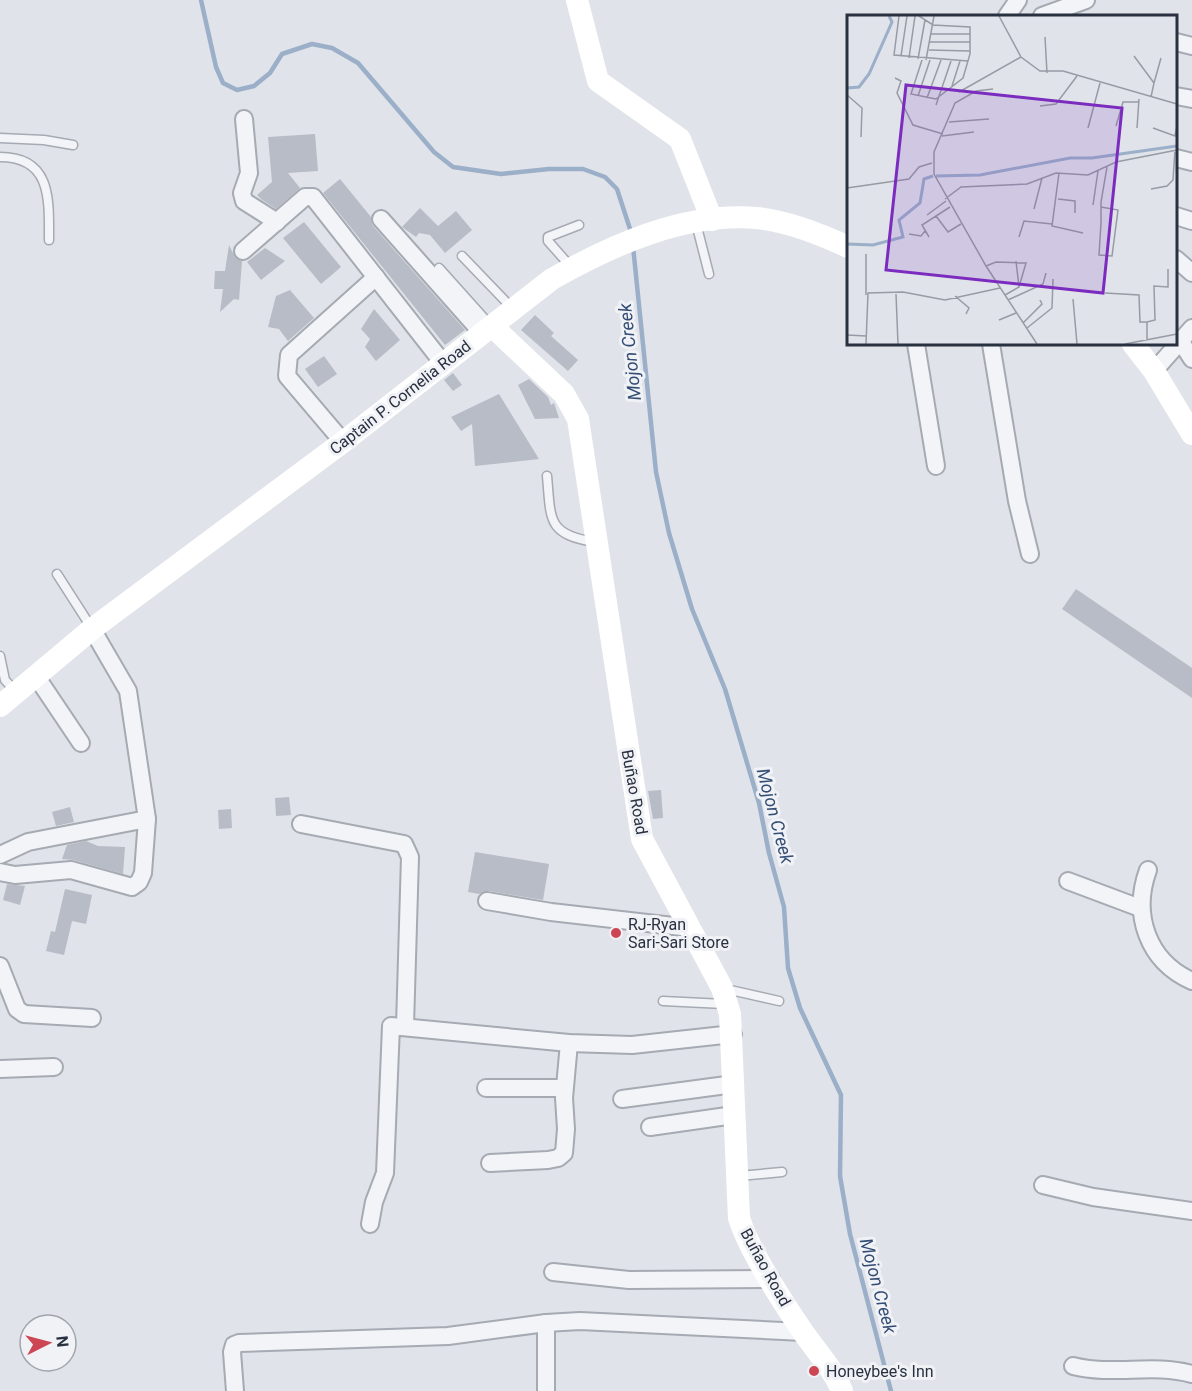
<svg xmlns="http://www.w3.org/2000/svg" width="1192" height="1391" font-family="Roboto,sans-serif">
<style>
.lines{fill:none;stroke-linecap:round;stroke-linejoin:round}
.stream{stroke:#9bafc9;stroke-width:4.5}
.building{fill:#b7bcc6}
.lane-casing{stroke:#a5aab3;stroke-width:11}
.street-casing{stroke:#a5aab3;stroke-width:20}
.lane{stroke:#f3f4f7;stroke-width:8}
.street{stroke:#f3f4f7;stroke-width:16}
.secondary{stroke:#fff;stroke-width:22}
.poi-dot{fill:#cd4654;stroke:#f0f2f6;stroke-width:2}
.labels{text-anchor:middle;stroke-width:6;stroke-linejoin:round;paint-order:stroke}
.street-label{font-size:16px;fill:#293040;stroke:#f0f2f6}
.poi-label{font-size:16px;fill:#293040;stroke:#f0f2f6;text-anchor:start}
.water-label{font-size:18px;font-style:italic;fill:#334d74;stroke:#f0f2f6}
.inset-river{fill:none;stroke:#9bafc9;stroke-width:3}
.inset-road{fill:none;stroke:#979ba5;stroke-width:1.5}
.view{fill:#7b2cbf;fill-opacity:0.15;stroke:#7b2cbf;stroke-width:3}
.inset-edge{fill:none;stroke:#293040;stroke-width:3}
</style>
<rect width="100%" height="100%" fill="#e0e3e9"/>
<g class="lines">
<g class="stream">
<polyline points="201,0 216,67 223,83 237,90 254,86 270,73 282,54 312,44 332,48 358,63 434,152 453,167 501,174 549,169 583,169 605,177 617,189 631,232"/>
<polyline points="633,246 656,472 669,533 692,609 725,689 759,803 769,853 784,907 788,968 800,1008 841,1095 840,1176 850,1234 891,1391"/>
</g>
</g>
<g class="building">
<polygon points="315,134 318,171 288,173 300,188 276,209 261,199 257,195 272,182 268,137"/>
<polygon points="340,179 371,217 373,226 465,330 445,345 323,193"/>
<polygon points="420,208 438,226 456,211 472,230 445,253 430,235 419,233 416,237 402,227"/>
<polygon points="304,222 341,267 321,284 283,238"/>
<polygon points="229,245 235,257 242,261 239,300 234,299 220,312 223,289 214,289 215,271 225,271"/>
<polygon points="265,248 285,261 261,280 247,262"/>
<polygon points="290,290 314,318 288,341 279,329 268,327 276,296"/>
<polygon points="374,309 400,340 376,361 365,347 370,339 361,329"/>
<polygon points="535,315 554,333 551,336 578,360 568,371 521,330"/>
<polygon points="324,356 337,374 318,387 305,369"/>
<polygon points="453,373 462,385 453,391 444,380"/>
<polygon points="529,379 548,397 551,405 554,403 559,418 535,419 518,385"/>
<polygon points="499,394 539,459 475,466 472,424 461,431 451,417"/>
<polygon points="1076,589 1192,668 1192,698 1062,609"/>
<polygon points="661,790 663,818 653,819 648,791"/>
<polygon points="289,797 291,815 276,816 275,798"/>
<polygon points="70,807 74,822 56,826 52,812"/>
<polygon points="231,809 232,828 219,829 218,810"/>
<polygon points="86,841 98,846 125,847 123,874 74,860 62,859 67,845"/>
<polygon points="475,852 549,864 543,900 489,891 479,894 468,892"/>
<polygon points="7,884 25,886 20,905 3,900"/>
<polygon points="65,889 92,895 86,924 72,921 64,955 46,951 51,931 55,932"/>
</g>
<g class="lines">
<g class="lane-casing">
<g id="lane">
<polyline points="0,138 44,140 73,145"/>
<path d="M0 157C52 157 49 200 49 240"/>
<polyline points="696,223 709,274"/>
<polyline points="462,256 512,308"/>
<polyline points="571,267 548,241 548,237 579,225"/>
<polyline points="439,268 491,326"/>
<path d="M547 476C551 520 547 534 594 542"/>
<polyline points="57,574 91,627"/>
<polyline points="0,656 5,680 16,692"/>
<polyline points="726,989 779,1001"/>
<polyline points="663,1001 724,1004"/>
<polyline points="739,1176 782,1172"/>
</g>
</g>
<g class="street-casing">
<g id="street">
<polyline points="1007,16 1018,0"/>
<polyline points="1042,16 1086,0"/>
<polyline points="1176,42 1192,46"/>
<polyline points="1176,96 1192,99"/>
<polyline points="244,119 249,173 242,193 244,201 277,222"/>
<polyline points="1176,158 1192,162"/>
<polyline points="1176,216 1192,221"/>
<polyline points="381,219 482,333"/>
<polyline points="243,251 305,197 313,197 443,363"/>
<polyline points="1176,259 1192,273"/>
<polyline points="1181,342 1192,359"/>
<polyline points="916,344 936,466"/>
<polyline points="991,344 1017,501 1030,554"/>
<polyline points="1154,371 1192,328"/>
<polyline points="343,442 287,376 289,355 376,277"/>
<polyline points="36,676 81,743"/>
<polyline points="301,824 404,844 410,857 405,1026"/>
<polyline points="0,855 28,842 147,819"/>
<path d="M1148 870C1132 914 1147 961 1192 981"/>
<polyline points="0,872 15,875 71,870 132,887 139,882 143,873 147,819 128,691 92,629"/>
<polyline points="1068,881 1140,908"/>
<polyline points="487,901 551,912 691,928"/>
<polyline points="0,966 17,1009 24,1014 92,1018"/>
<polyline points="0,1069 54,1067"/>
<polyline points="486,1088 564,1088"/>
<polyline points="622,1099 734,1084"/>
<polyline points="650,1127 734,1115"/>
<polyline points="490,1163 548,1160 558,1158 564,1153 566,1129 564,1098 569,1043"/>
<polyline points="1043,1185 1093,1197 1192,1211"/>
<polyline points="370,1224 374,1202 385,1173 391,1026 569,1043 632,1045 733,1034"/>
<polyline points="553,1272 629,1280 771,1279"/>
<path d="M1073 1366C1113 1376 1152 1363 1192 1374"/>
<polyline points="235,1391 232,1352 234,1345 239,1343 448,1336 546,1323 580,1321 803,1332"/>
<polyline points="546,1391 546,1323"/>
</g>
</g>
<use href="#lane" class="lane"/>
<use href="#street" class="street"/>
<g class="secondary">
<polyline points="577,0 598,81 680,139 712,220"/>
<path d="M492 326 564 394 578 419 642 839 722 988 730 1014 739 1218C749 1250 784 1304 803 1332 817 1352 833 1369 842 1391"/>
<polyline points="1133,344 1154,371 1192,434"/>
<path d="M0 706 92 629 343 442 552 279C612 245 685 212 756 218 788 221 820 234 848 247"/>
</g>
</g>
<g class="poi-dot">
<circle cx="616" cy="933" r="6"/>
<circle cx="814" cy="1371" r="6"/>
</g>
<g class="labels">
<g class="street-label">
<text transform="translate(400 397) rotate(-38)" y="6">Captain P. Cornelia Road</text>
<text transform="translate(635 792) rotate(80)" y="6">Buñao Road</text>
<text transform="translate(766 1267) rotate(61)" y="6">Buñao Road</text>
</g>
<g class="poi-label">
<text x="628" y="930">RJ-Ryan<tspan x="628" dy="18">Sari-Sari Store</tspan></text>
<text x="826" y="1377">Honeybee's Inn</text>
</g>
<g class="water-label">
<text transform="translate(630 352) rotate(-96)" y="6">Mojon Creek</text>
<text transform="translate(775 816) rotate(75)" y="6">Mojon Creek</text>
<text transform="translate(878 1286) rotate(75)" y="6">Mojon Creek</text>
</g>
</g>
<g transform="translate(847 15)">
<rect width="330" height="330" fill="#e0e3e9"/>
<path class="inset-river" d="M0 73 12 72 22 59 45 7 42 1M89 161 133 160 223 143H245L330 131M0 229 26 230 56 222 52 205 73 188 77 164 86 161"/>
<path class="inset-road" d="M52 1 47 40 121 46M72 1 86 10 123 12V39L116 63 89 84M152 1 174 42 193 56H216L330 89M84 19H123M198 22 200 58M83 27H123M82 35 123 36M54 41 60 1M287 41 307 68 304 82M62 43 68 1M71 44 78 5M75 45 64 79 89 84M79 45 87 1M48 63 54 66 50 78 66 110 96 119M307 68 314 43M105 71 113 46M146 74 129 76 108 88 87 137V159L139 251 190 329M112 77 174 42M0 80 15 93 14 122M71 81 83 45M80 83 94 45M89 90 104 46M193 91 209 89 230 61M102 107 142 104M269 111 276 87H292M241 113 253 68M290 113 292 84M306 113 328 121 330 111M95 121 127 117M212 158 205 211 236 218M0 173 62 164 72 152 85 148M304 174 320 171 326 165 328 135M98 184 114 172 180 169 209 158 241 160 269 147 330 135M211 184 228 186V198M246 190 251 156M254 192 271 195 265 241 252 240 254 208V187L260 152M187 194 195 163M80 200 99 186M89 201 101 217 114 209M62 219 74 221 78 216M82 222 75 210 103 192M172 222 177 206 205 209M139 251 149 247 179 248 172 272M258 278 292 280 293 307H300V325M49 279 51 329M19 280V239M158 280 172 272 169 246M108 281 122 293 119 299M226 284 230 329M161 285 196 269 199 258M152 305 169 298M300 307 308 305 307 271 321 272V254M176 308 195 289 193 285M180 313 205 293 206 264M0 320 19 321M19 329 21 278 56 277 98 285 153 273M278 329 330 319"/>
<path class="view" d="M59 70 275 93 256 278 39 255Z"/>
<rect width="330" height="330" class="inset-edge"/>
</g>
<g transform="translate(48 1343) rotate(84)"><circle r="28" fill="#f0f2f6" stroke="#a0a4ad" stroke-width="1.5"/>
<path d="M0-4.5L10 22L0 15L-10 22Z" fill="#cd4654"/>
<text y="-9" font-size="16" font-weight="bold" text-anchor="middle" fill="#293040">N</text>
</g>
</svg>
